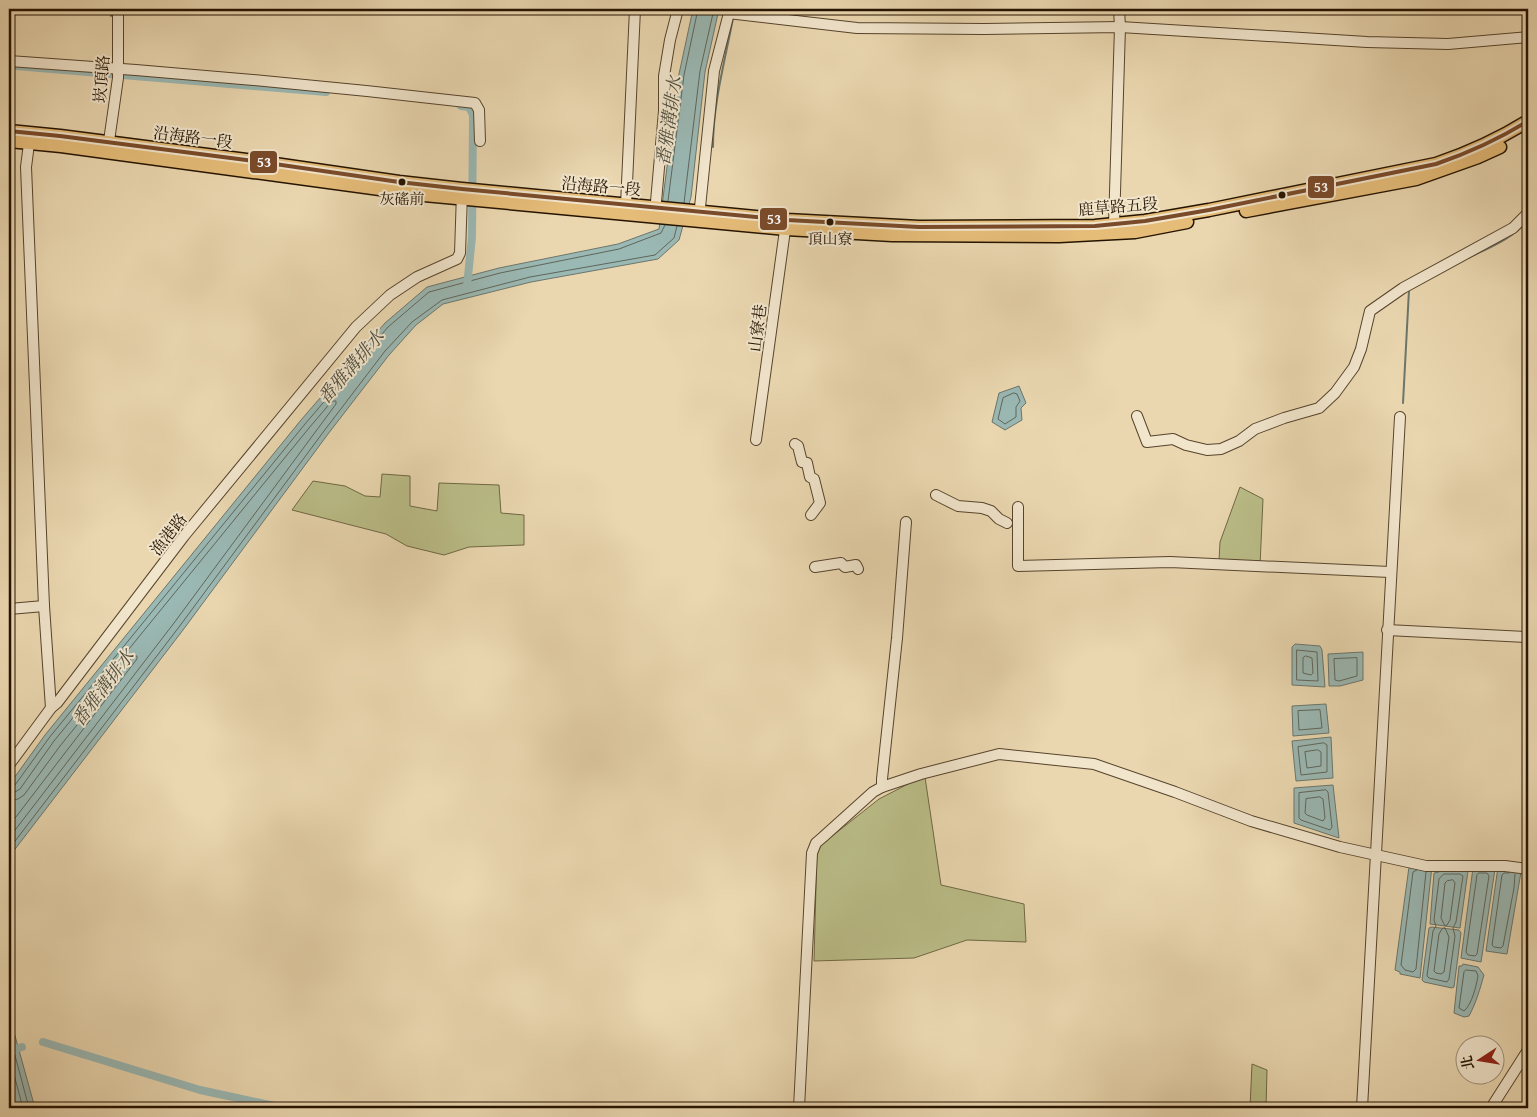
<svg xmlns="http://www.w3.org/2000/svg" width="1537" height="1117" font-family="'Gentium Book Plus','Noto Serif TC',serif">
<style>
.green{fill:#babd88;stroke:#6f6844}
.water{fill:#9ab8b4;stroke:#6b766c}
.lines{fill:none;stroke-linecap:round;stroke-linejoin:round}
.shore{stroke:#5f665a;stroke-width:1}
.stream{stroke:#6b766c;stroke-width:2}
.canal{stroke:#9ab8b4;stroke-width:8}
.minor-casing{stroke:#56442c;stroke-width:12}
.major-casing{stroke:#241300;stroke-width:15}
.minor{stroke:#f1e5cc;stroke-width:10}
.major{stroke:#e5bc78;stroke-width:12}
.bus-1-casing{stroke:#f1e5cc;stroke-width:8}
.bus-1{stroke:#7a4b2a;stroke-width:4}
.bus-dot{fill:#241300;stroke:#f1e5cc;stroke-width:2}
.labels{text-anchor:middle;stroke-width:4;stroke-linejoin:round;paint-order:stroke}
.bus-label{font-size:15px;fill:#241300;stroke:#f1e5cc}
.street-label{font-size:16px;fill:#241300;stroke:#f1e5cc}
.water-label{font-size:18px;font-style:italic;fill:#4d4d3f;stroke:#f1e5cc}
.line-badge{stroke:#f1e5cc;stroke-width:2}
.badge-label{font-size:14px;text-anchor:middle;font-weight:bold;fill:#fff}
</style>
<rect width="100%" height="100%" fill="#ead7b0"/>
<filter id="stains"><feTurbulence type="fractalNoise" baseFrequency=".004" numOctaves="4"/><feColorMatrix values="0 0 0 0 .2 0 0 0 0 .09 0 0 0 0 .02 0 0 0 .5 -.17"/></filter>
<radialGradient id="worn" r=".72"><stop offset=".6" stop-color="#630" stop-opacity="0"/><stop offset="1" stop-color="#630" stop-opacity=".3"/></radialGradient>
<g class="green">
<polygon points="382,474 410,476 410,506 437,511 439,483 499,485 501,513 524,515 524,545 469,547 444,555 407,546 386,534 292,510 313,481 345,486 365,496 380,497"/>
<polygon points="1240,487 1263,499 1260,566 1219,561 1220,542"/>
<polygon points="925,777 941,885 1024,904 1026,942 967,940 914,958 814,961 817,848 879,799 908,784"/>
<polygon points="1252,1064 1267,1070 1266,1108 1250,1108"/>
</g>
<g class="water">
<polygon points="693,9 719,9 705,72 691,197 679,240 658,259 531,282 443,304 416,325 389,355 328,434 183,630 9,857 9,785 45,735 301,420 385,323 427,287 499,268 618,244 659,229 679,74"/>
<polygon points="1019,386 1026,403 1021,408 1022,420 1005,430 992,422 999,393"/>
<polygon points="1295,644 1320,646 1322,650 1325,687 1292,685 1292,647"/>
<polygon points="1363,652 1363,680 1340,686 1329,686 1328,654"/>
<polygon points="1326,704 1329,733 1293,736 1292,706"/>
<polygon points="1331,737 1333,778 1296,781 1292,741"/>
<polygon points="1333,785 1339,838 1294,823 1294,788"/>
<polygon points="1432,866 1420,978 1400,974 1400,972 1395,970 1409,867"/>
<polygon points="1498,867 1521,872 1507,954 1486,951"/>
<polygon points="1473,868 1495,869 1481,962 1461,958"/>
<polygon points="1440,869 1468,871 1460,928 1430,924 1434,873 1439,872"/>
<polygon points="1431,927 1459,930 1461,933 1454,987 1452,988 1424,982 1422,980 1429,928"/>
<path d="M1463 964 1478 967 1484 975C1480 989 1476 1003 1469 1016L1464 1017 1454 1013 1459 966H1462Z"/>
<polygon points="9,1014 35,1108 9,1108"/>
</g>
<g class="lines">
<g class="shore">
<polyline points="668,201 684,75 698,9"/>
<polyline points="684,203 700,71 714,9"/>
<polygon points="1014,393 1017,394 1020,401 1016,407 1016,417 1005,424 998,419 1003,398"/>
<polygon points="1297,650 1317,652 1318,681 1297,680"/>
<polygon points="1306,656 1312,658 1313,673 1311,675 1303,673 1303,658"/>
<polygon points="1357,658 1357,676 1339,681 1335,680 1334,659"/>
<polygon points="1320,710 1322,728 1299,730 1298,711"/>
<polygon points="1324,743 1327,745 1327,772 1301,775 1298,747"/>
<polygon points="1318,750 1321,752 1321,766 1307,768 1305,752"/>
<polyline points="9,787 15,785 49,738 305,424 388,327 429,292 500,273 619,249 661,233 665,225"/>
<polygon points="1326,790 1328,792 1332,827 1330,830 1301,820 1299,818 1299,793"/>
<polyline points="9,793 15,792 20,789 54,741 309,428 332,401 336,401 336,404 174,623 9,838"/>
<polygon points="1320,797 1323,799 1325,818 1323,821 1307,815 1305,813 1306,799"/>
<polyline points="9,801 18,799 24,795 60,746 133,656 137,656 137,659 9,826"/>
<polyline points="9,849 179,627 324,431 385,351 412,322 442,300 530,277 655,255 674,238 677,226"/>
<polyline points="1417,870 1413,872 1401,965 1405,970 1413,972 1416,969 1426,872"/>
<polygon points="1479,873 1487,873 1489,876 1477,954 1475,956 1468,955 1466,952 1477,875"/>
<polyline points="1509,873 1504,873 1502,875 1492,945 1494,947 1501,948 1503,946 1514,888 1515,874"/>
<polygon points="1444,874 1460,874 1463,876 1456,922 1453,928 1455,936 1449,979 1447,982 1429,978 1427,976 1433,931 1436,926 1434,920 1439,879"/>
<polygon points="1453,880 1455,883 1450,920 1447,925 1445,926 1441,918 1445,883 1447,881"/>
<polygon points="1445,928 1449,937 1444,972 1441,974 1436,973 1434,971 1439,934 1442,929"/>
<path d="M1466 970 1476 971 1478 976C1476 987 1472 1004 1464 1011L1459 1008 1464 972Z"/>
<polyline points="9,1033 29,1108"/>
<polyline points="9,1056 23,1108"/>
</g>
<g class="stream">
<polyline points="111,16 111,9"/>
<path d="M713 147C713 103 725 61 733 18"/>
<path d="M1468 258C1488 248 1512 239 1527 221"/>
<polyline points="1403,403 1409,290"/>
</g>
<g class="canal">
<polyline points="16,66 326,92"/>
<polyline points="461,106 469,107 473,115 472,237 467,286"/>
<polyline points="43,1042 200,1090 284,1108"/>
<polyline points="9,1051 22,1047"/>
</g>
<g class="minor-casing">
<g id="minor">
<polyline points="728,13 857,28 984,29 1120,27 1367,42 1448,44 1528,37"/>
<path d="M9 61C165 71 320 85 475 103L479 110 480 141"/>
<polyline points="30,136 26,167 44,606 51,708"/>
<polyline points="108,148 118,78 118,9"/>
<polyline points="626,205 635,9"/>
<polyline points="655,213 664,111 664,76 670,40 678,9"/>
<polyline points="699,217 714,71 730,9"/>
<polyline points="1114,225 1120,27 1119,9"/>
<polyline points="1137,416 1147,442 1173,439 1186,445 1207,450 1221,449 1239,441 1255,429 1284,418 1319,408 1335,393 1354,367 1361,349 1370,311 1403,288 1513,228 1528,213"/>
<polyline points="756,440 786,223"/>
<polyline points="795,444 798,446 802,462 807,463 810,477 814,479 820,503 811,515"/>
<polyline points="936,495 958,506 982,508 991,511 999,519 1007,523"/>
<polyline points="1018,507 1018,566 1170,562 1390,572"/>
<polyline points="815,567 841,563 845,567 856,565 858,569"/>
<polyline points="9,609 44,606"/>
<polyline points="1387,630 1528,637"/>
<polyline points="9,765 51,708 57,703 184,536 356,327 390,295 417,277 457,259 460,253 462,193"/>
<polyline points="882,787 882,779 897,638 906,522"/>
<polyline points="799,1108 812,853 816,843 823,837 873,792 882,787 921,774 999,754 1094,764 1175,792 1251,821 1340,847 1426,866 1505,866 1528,869"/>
<polyline points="1362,1108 1400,417"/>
<polyline points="1491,1108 1528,1050"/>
</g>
</g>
<g class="major-casing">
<g id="major">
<path d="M9 131 60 136 254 161 399 182 462 189 787 220 919 227 1095 226 1145 221 1209 210 1436 164C1468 153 1499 139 1528 121"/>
<polyline points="9,141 61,146 424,195 786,229 892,235 1059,236 1135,232 1187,222"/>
<polyline points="1246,211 1416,179 1478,157 1500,147"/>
</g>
</g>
<use href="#minor" class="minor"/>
<use href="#major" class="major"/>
<g class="bus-1-casing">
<path id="bus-1" d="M9 131 60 136 254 161 399 182 462 189 787 220 919 227 1095 226 1145 221 1209 210 1436 164C1468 153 1499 139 1528 121"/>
</g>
<use href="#bus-1" class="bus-1"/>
</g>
<g class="bus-dot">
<circle cx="402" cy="182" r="4.5"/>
<circle cx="1282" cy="195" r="4.5"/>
<circle cx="830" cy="222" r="4.5"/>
</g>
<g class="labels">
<g class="bus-label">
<text x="402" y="204">灰磘前</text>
<text x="830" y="244">頂山寮</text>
</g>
<g class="street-label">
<text transform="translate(101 79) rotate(-85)" y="6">崁頂路</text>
<text transform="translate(193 137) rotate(7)" y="6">沿海路一段</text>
<text transform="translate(601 186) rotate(5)" y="6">沿海路一段</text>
<text transform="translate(1118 206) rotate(-5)" y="6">鹿草路五段</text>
<text transform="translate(757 328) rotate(-83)" y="6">山寮巷</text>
<text transform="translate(168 534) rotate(-52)" y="6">漁港路</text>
</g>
<g class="water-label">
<text transform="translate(669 121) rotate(-82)" y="6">番雅溝排水</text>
<text transform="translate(351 367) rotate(-49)" y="6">番雅溝排水</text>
<text transform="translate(103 688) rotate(-53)" y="6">番雅溝排水</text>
</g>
</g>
<g class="line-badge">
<rect x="249" y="150" width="29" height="24" rx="5" fill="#7a4b2a"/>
<rect x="1307" y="175" width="28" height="24" rx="5" fill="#7a4b2a"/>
<rect x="759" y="207" width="29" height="24" rx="5" fill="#7a4b2a"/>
</g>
<g class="badge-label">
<text x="264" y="167">53</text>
<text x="1321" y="192">53</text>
<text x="774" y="224">53</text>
</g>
<rect width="1537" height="1117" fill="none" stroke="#ead7b0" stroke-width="30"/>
<rect x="10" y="10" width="1517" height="1097" fill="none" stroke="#241300" stroke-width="2.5"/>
<rect x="15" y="15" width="1507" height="1087" fill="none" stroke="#241300"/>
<g transform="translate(1480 1060) rotate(258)"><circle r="24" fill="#f1e5cc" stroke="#9f917a"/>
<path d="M0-4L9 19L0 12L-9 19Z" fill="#8f2418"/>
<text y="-8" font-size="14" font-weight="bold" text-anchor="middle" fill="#241300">北</text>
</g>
<rect width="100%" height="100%" filter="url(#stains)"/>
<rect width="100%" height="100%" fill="url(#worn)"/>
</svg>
